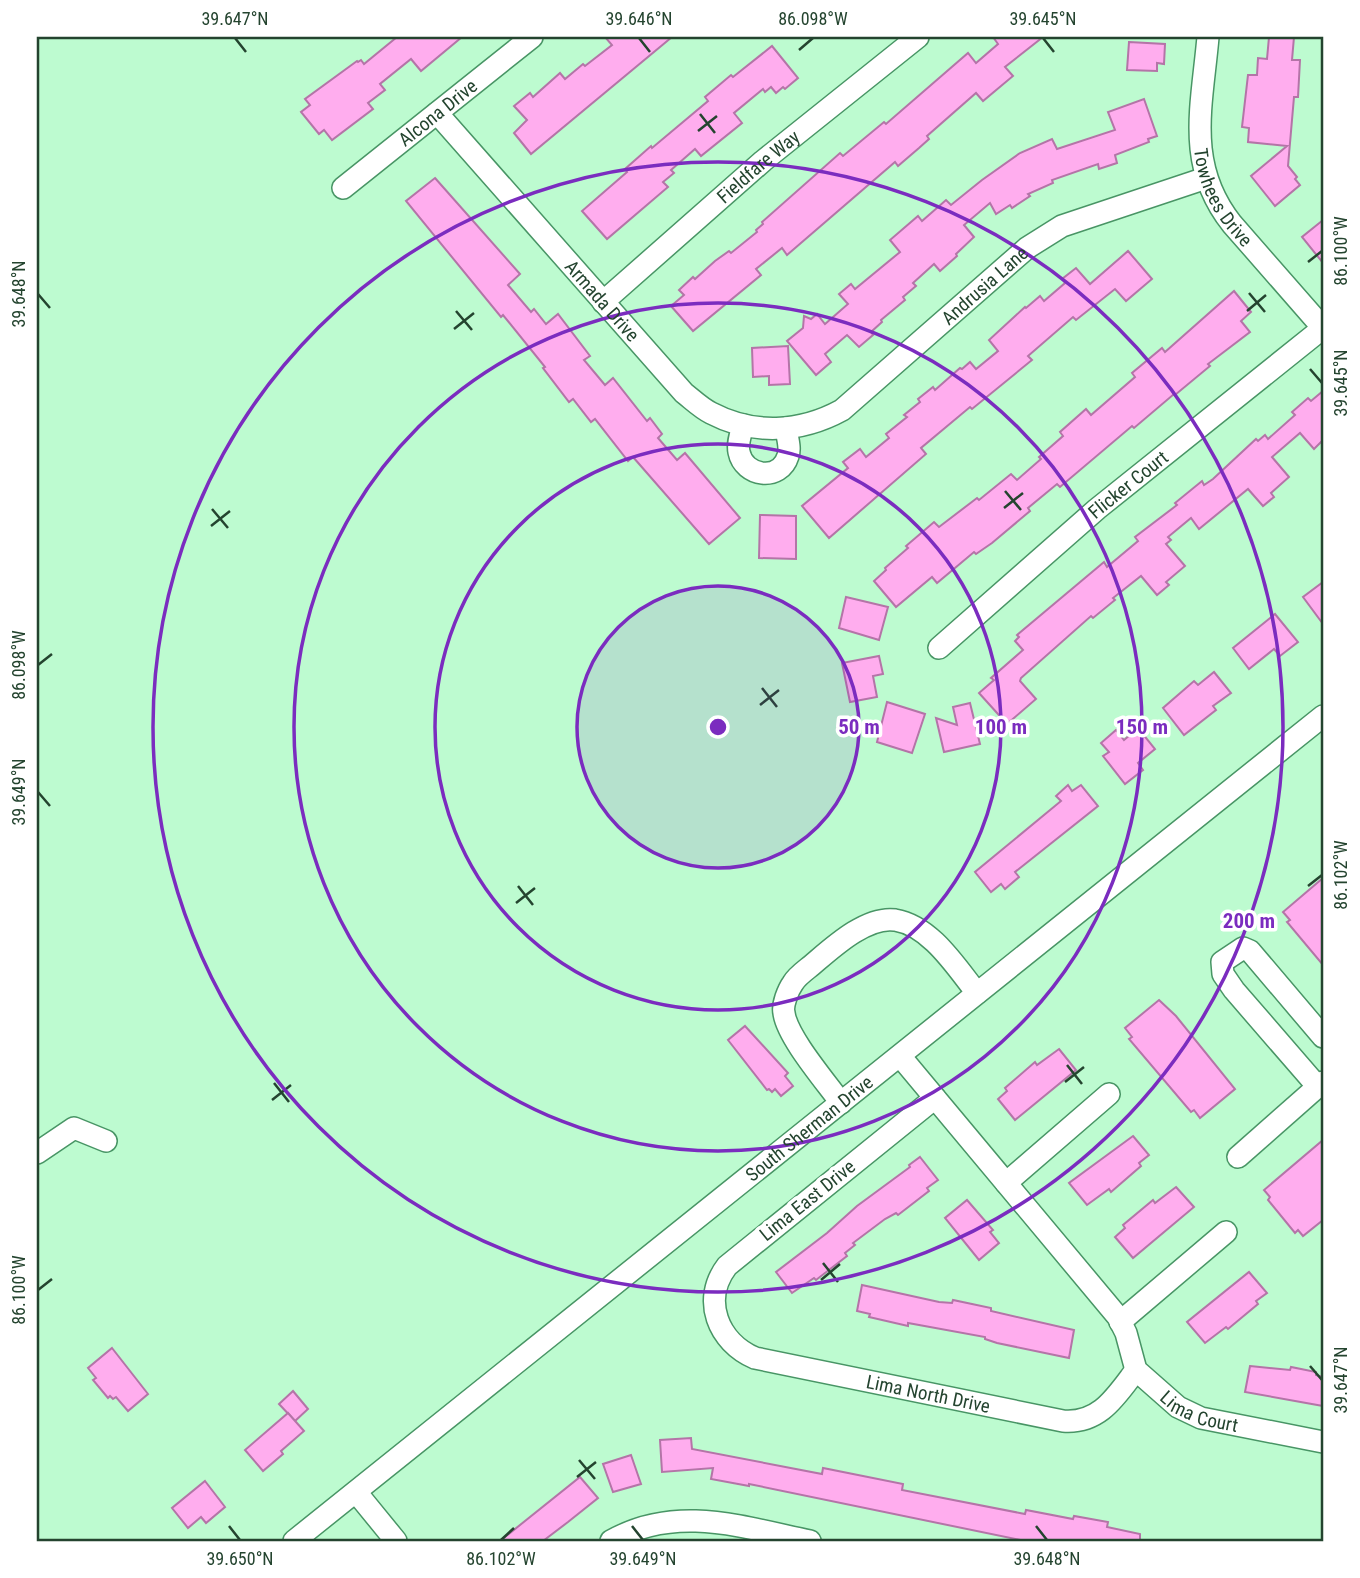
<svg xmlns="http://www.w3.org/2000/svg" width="1360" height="1578" font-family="'Roboto Condensed',sans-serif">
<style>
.building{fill:#ffadee;stroke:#b474a7;stroke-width:2}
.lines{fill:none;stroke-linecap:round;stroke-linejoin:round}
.minor-casing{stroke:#489565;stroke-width:24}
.minor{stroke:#fff;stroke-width:21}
.ticks{fill:none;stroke:#24442f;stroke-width:2.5}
.ring{fill:none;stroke:#7b2cbf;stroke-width:3.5}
.labels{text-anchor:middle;stroke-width:7;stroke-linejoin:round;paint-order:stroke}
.street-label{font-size:19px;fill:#24442f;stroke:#fff}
.centre{fill:#7b2cbf;stroke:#fff;stroke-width:3.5}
.ring-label{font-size:21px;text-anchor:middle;font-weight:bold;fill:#7b2cbf;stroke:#fff;stroke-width:7;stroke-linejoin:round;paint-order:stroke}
.neatline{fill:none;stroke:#24442f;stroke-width:2.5}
.ticks-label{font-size:18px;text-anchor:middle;fill:#24442f}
</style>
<rect width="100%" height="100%" fill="#bdfbd0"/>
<g class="building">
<polygon points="397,37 462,37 421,71 411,59 380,84 385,90 368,103 373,109 332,140 324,130 319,134 301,112 310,105 305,99 357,61 358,62 361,60 364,64"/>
<polygon points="605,37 672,37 531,154 514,133 527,120 514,106 530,93 533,97 560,73 565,79 583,64 585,66 612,45"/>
<polygon points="993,37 1043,37 1005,67 1013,76 983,101 976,93 927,136 929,139 919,148 898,166 895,162 787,255 782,248 756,269 761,275 693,331 671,306 684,295 679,290 693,277 695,279 715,261 729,251 731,253 757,232 756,230 763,224 762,222 840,153 843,156 884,122 886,124 968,53 976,63 998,44"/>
<polygon points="1269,37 1294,37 1292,60 1300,60 1298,97 1294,97 1288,166 1297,177 1295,179 1300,185 1275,206 1251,176 1287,146 1248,142 1249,128 1242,127 1248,75 1257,75 1258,58 1267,59"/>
<polygon points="1129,42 1165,44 1164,64 1157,63 1157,71 1127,70"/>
<polygon points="772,46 798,78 785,89 783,87 776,93 771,87 765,92 763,89 734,113 742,123 701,156 695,149 671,170 674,173 663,182 668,187 607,239 582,211 627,172 625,169 651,146 652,148 708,101 705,97 731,75 733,77"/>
<polygon points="1144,99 1157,136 1148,139 1149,142 1115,155 1117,163 1099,169 1098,164 1052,180 1053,183 1028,194 1030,196 1012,208 1010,205 996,214 990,203 964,225 974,237 956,254 957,256 940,271 934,264 913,283 916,286 903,297 905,300 881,320 882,322 871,332 873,335 859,347 847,335 825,354 831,362 816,375 787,341 803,328 804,316 811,319 817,314 825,324 848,304 839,294 851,284 855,289 900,252 890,240 918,216 922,221 946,200 951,205 982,180 1020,153 1052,139 1057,149 1115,130 1108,112"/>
<polygon points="435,178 520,274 508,285 531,312 534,309 546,324 558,314 590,356 584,360 605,385 613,378 647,421 650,418 662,434 658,438 677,460 685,453 740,518 709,544 633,457 628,461 595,419 591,422 573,399 569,402 543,368 545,367 503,315 501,317 406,201"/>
<polygon points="1323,220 1323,263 1302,237"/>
<polygon points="1128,251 1152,279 1126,301 1115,289 1076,320 1073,317 1028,356 1032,360 972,409 970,407 921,448 926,454 829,538 802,506 848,468 843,462 860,449 866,457 889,438 886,434 907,417 904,415 920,402 918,399 933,387 935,390 960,368 962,369 970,362 976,369 998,351 989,340 1025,307 1026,308 1040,296 1044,301 1065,283 1062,279 1076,268 1090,284"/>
<polygon points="1234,291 1251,312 1241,321 1250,332 1208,364 1210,366 1175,395 1174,394 1134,428 1132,426 1060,487 1057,484 1028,508 1030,511 992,543 976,554 974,552 937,583 932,577 896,607 874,581 886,570 885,568 908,548 906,546 934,522 939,527 977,498 979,500 1011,474 1017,480 1041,459 1039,457 1063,436 1060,432 1086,409 1091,415 1135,377 1132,373 1162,348 1165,352"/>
<polygon points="788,346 790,384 769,385 769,376 753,377 752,348"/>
<polygon points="1323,391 1323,440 1314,449 1300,433 1272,457 1289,477 1271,493 1274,497 1263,506 1248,489 1199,529 1191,518 1168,537 1171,540 1166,544 1185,566 1166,582 1169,585 1157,595 1141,576 1113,598 1115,600 1093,618 1091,616 1021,678 1020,681 1036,699 1007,724 979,693 994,680 991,678 1023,650 1015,641 1019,637 1017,635 1104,562 1107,567 1138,541 1135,537 1177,505 1175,503 1202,481 1204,485 1213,479 1256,439 1258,441 1265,435 1268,439 1295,415 1292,412 1308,398 1311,401"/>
<polygon points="760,515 796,516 796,559 759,558"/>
<polygon points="1323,582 1323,624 1303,597"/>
<polygon points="846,597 888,607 879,640 839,628"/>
<polygon points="1275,614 1298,642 1280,656 1274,649 1249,669 1233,648"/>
<polygon points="879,656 883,674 873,676 877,697 850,702 842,663"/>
<polygon points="1214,672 1231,693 1213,706 1216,710 1184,735 1163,708 1194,681 1198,685"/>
<polygon points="887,702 925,714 912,753 877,742"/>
<polygon points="970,703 980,744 944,752 936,718 957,725 953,707"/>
<polygon points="1138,728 1155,749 1138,763 1143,770 1125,784 1103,756 1109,752 1101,743 1116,730 1124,740"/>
<polygon points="1068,785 1072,791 1081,785 1098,806 1015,872 1019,877 1005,889 1001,884 991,892 975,872 1061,801 1056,796"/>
<polygon points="1323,878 1323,965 1287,922 1290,920 1283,912"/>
<polygon points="1159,1000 1176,1016 1235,1089 1200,1118 1194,1110 1191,1112 1129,1039 1132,1037 1125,1028"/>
<polygon points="745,1026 788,1073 785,1076 793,1086 781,1096 775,1089 772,1092 769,1089 767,1090 728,1040"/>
<polygon points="1059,1049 1076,1070 1015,1120 998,1099 1007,1091 1005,1088 1035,1062 1037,1065"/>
<polygon points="1133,1136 1149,1155 1139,1163 1141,1166 1111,1192 1109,1189 1087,1205 1069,1183"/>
<polygon points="1323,1140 1323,1220 1303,1236 1298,1230 1295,1233 1268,1200 1270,1197 1264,1190"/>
<polygon points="920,1157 938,1180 927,1188 929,1191 898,1215 896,1213 885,1219 853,1243 855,1245 845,1253 847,1256 816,1280 814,1278 792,1293 776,1272 827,1233 857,1206 910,1167 909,1165"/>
<polygon points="1176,1187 1194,1207 1133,1258 1115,1237 1125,1228 1123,1225 1153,1200 1155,1203"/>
<polygon points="967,1200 993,1230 990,1232 999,1243 979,1260 945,1218"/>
<polygon points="1249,1272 1267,1293 1256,1301 1258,1304 1228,1329 1226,1327 1205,1343 1187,1322"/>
<polygon points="862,1285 939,1302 952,1303 953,1300 991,1308 991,1311 1074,1330 1069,1358 997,1343 985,1339 985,1337 908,1323 908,1326 869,1317 870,1314 857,1311"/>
<polygon points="112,1348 148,1394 128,1411 116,1397 113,1399 110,1396 108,1398 93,1380 96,1378 88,1368"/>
<polygon points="1250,1366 1290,1370 1291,1367 1316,1372 1316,1375 1323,1377 1323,1406 1245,1392"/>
<polygon points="293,1391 308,1409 295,1421 279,1404"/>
<polygon points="288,1413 304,1431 281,1451 283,1454 263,1471 245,1450"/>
<polygon points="691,1438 692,1449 822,1474 823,1468 903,1484 902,1490 1025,1514 1026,1510 1073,1519 1074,1516 1108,1522 1107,1527 1140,1534 1140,1541 1025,1541 749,1484 749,1486 711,1479 713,1468 662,1472 660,1440"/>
<polygon points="631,1455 641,1484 613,1492 603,1464"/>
<polygon points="580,1477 598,1498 568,1522 543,1541 500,1541"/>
<polygon points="205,1481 225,1507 206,1523 201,1517 188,1528 172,1508"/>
</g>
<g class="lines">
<g class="minor-casing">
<g id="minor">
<path id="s1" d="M1208 37C1202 106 1185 165 1232 224L1323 328"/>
<path id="s2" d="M437 113 684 393C693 400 701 408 711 413 753 435 800 433 842 410L1027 248 1062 226 1206 178"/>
<path id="s3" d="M343 188 532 37"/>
<path id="s4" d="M603 302 763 161 918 37"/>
<path d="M743 425C741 434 737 443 739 452 744 477 780 482 788 456 791 448 787 437 786 428"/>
<path id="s5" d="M939 648 1097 509 1323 328"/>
<path id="s6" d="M900 1056 1118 1317 1126 1333 1136 1370 1178 1407 1201 1418 1323 1442"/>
<polyline points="1318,1087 1234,990 1223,974 1222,962 1243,948 1250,951 1323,1037"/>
<path id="s7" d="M935 1098 727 1266C701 1300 718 1342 755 1358L1063 1421C1100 1424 1116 1396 1136 1370"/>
<path d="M841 1103C826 1082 787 1037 784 1013 782 1005 788 990 793 983 797 976 806 970 812 965 832 948 866 916 895 920 931 926 956 967 977 993"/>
<polyline points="37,1153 74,1128 106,1141"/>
<polyline points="1238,1157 1323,1082"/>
<polyline points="1006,1183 1109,1094"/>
<polyline points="1120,1322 1226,1232"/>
<polyline points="356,1492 396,1541"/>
<path id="s8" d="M294 1541 1323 716"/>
<path d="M611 1541C676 1504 742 1527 810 1541"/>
</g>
</g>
<use href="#minor" class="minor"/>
</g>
<path class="ticks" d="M235 38 246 52M639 38 650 52M1043 38 1054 52M799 50 813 38M700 114 715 133M698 131 717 116M1308 262 1322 251M1249 293 1265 312M38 294 50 308M456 311 472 330M1247 311 1266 295M454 329 474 313M1310 369 1322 383M1005 491 1021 510M1004 508 1023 493M212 509 228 528M211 526 230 511M38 665 52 654M762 688 777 707M760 705 779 690M38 792 50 806M518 886 533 905M1308 886 1322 875M516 903 535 888M1067 1065 1082 1084M1065 1082 1084 1067M274 1083 289 1102M272 1100 291 1085M823 1263 838 1282M821 1280 840 1264M38 1290 52 1279M1310 1366 1322 1380M579 1460 595 1479M577 1477 596 1462M229 1526 240 1540M632 1526 643 1540M1036 1526 1047 1540M501 1540 514 1528"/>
<circle cx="718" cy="727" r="141" fill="#7b2cbf" fill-opacity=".12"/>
<g class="ring">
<circle cx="718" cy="727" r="141"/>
<circle cx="718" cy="727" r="283"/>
<circle cx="718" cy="727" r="424"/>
<circle cx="718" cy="727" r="565"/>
</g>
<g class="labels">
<g class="street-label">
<text dy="7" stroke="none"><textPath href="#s3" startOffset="121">Alcona Drive</textPath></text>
<text dy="7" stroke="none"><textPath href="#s4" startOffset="206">Fieldfare Way</textPath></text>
<text dy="7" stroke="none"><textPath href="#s1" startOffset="166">Towhees Drive</textPath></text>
<text dy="7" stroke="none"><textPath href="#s2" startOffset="733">Andrusia Lane</textPath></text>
<text dy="7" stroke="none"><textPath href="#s2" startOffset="250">Armada Drive</textPath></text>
<text dy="7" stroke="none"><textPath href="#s5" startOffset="250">Flicker Court</textPath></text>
<text dy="7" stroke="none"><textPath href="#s8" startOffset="660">South Sherman Drive</textPath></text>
<text transform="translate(807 1200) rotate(-39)" y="7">Lima East Drive</text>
<text dy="7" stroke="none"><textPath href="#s7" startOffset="556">Lima North Drive</textPath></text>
<text dy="7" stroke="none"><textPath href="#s6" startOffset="474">Lima Court</textPath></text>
</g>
</g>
<circle cx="718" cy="727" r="10" class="centre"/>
<g class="ring-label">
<text x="859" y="734">50 m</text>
<text x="1001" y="734">100 m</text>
<text x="1142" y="734">150 m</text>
<text x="1249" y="928">200 m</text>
</g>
<rect width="1360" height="1578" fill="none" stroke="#ffffff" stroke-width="77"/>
<rect x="38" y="38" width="1284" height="1502" class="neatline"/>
<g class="ticks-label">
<text x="235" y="25">39.647°N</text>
<text x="639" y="25">39.646°N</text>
<text x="813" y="25">86.098°W</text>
<text x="1043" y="25">39.645°N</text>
<text transform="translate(1341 251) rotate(-90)" y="6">86.100°W</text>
<text transform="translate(19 294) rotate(-90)" y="6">39.648°N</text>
<text transform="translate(1341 383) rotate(-90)" y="6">39.645°N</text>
<text transform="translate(19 665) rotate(-90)" y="6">86.098°W</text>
<text transform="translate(19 792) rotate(-90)" y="6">39.649°N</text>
<text transform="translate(1341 875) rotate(-90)" y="6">86.102°W</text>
<text transform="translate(19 1290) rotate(-90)" y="6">86.100°W</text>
<text transform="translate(1341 1380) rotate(-90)" y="6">39.647°N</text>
<text x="240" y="1565">39.650°N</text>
<text x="501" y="1565">86.102°W</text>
<text x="643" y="1565">39.649°N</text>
<text x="1047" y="1565">39.648°N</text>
</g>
</svg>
